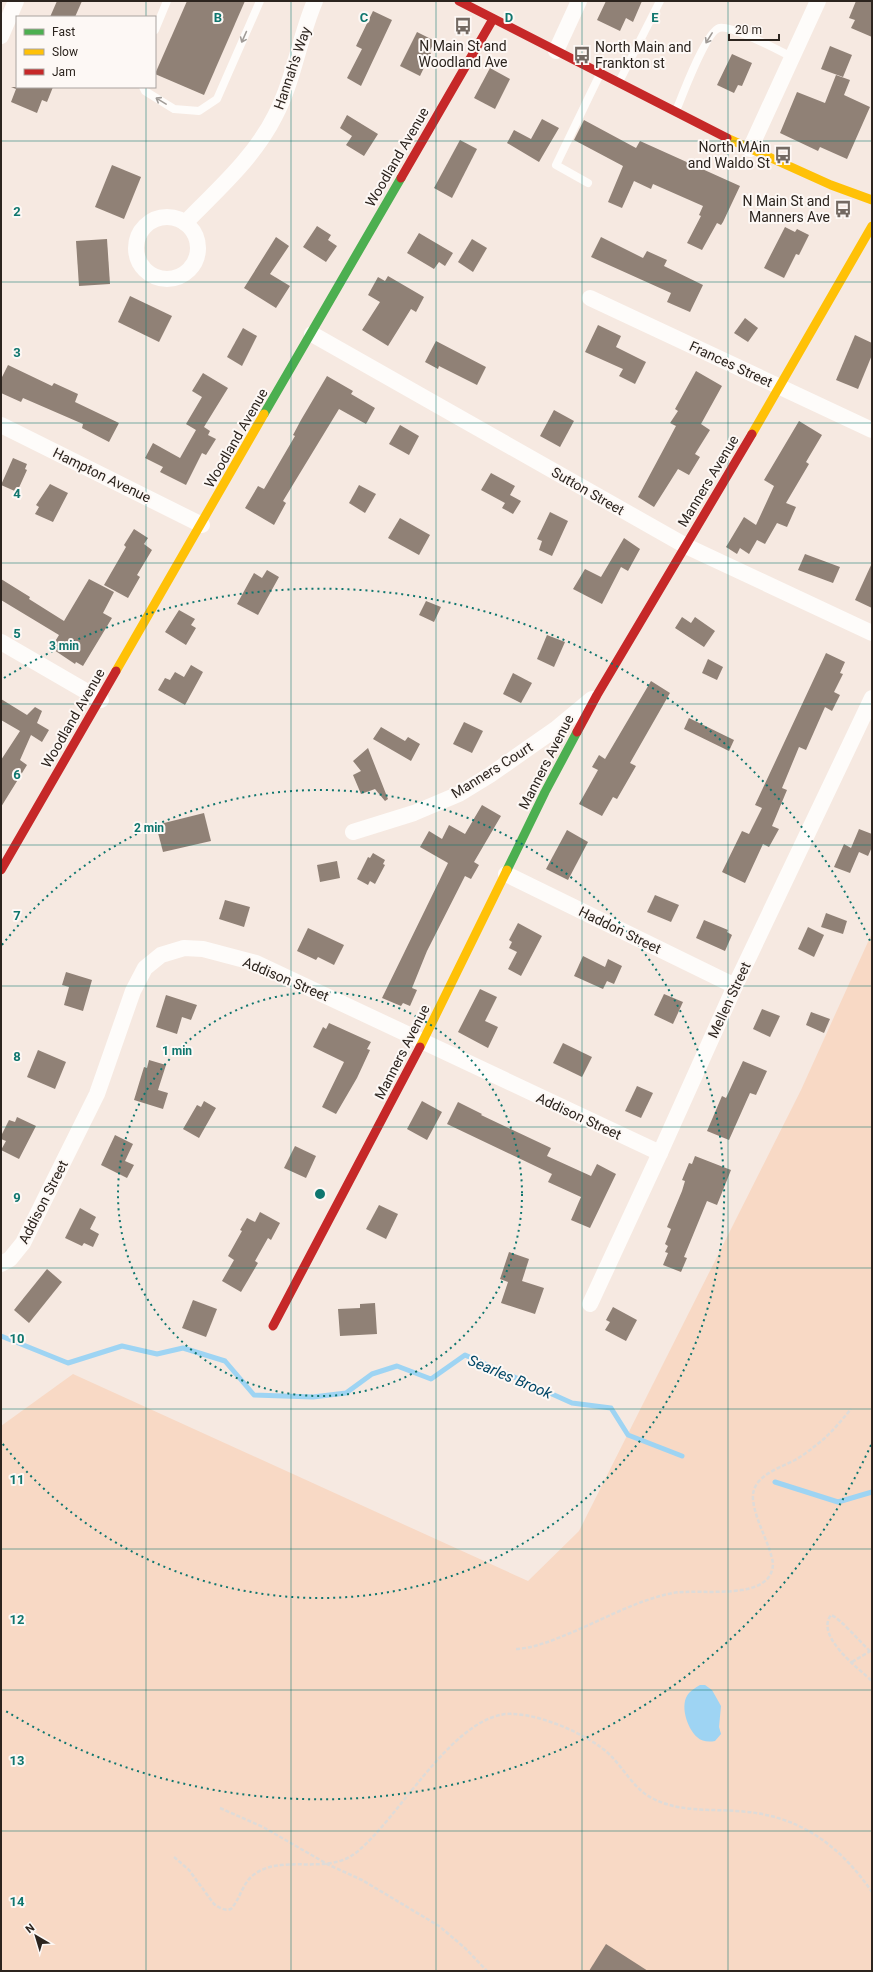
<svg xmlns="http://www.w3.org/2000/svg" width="873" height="1972" font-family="Roboto,sans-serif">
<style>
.green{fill:#f8d9c5}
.water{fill:#9ed4f3}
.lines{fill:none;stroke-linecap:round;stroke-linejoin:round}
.stream{stroke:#9ed4f3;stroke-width:5}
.building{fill:#908176}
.path{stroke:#dedbd8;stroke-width:2.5;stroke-dasharray:4 2;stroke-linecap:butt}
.lane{stroke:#fefcfa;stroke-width:8}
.street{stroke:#fefcfa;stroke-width:16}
.fast{stroke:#4caf50;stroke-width:9}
.slow{stroke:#ffc107;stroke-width:9}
.jam{stroke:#c62828;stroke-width:9}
.oneway{stroke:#a09b97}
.grid{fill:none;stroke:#0f766e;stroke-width:1;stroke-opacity:0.55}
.ring{fill:none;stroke:#0f766e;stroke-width:2;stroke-dasharray:2 4}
.labels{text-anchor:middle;stroke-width:4;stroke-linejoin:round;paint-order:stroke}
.poi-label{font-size:14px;fill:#2c241e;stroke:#fdf8f5;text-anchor:end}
.street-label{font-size:14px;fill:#2c241e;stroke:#fdf8f5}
.water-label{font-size:15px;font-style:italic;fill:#004767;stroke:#fdf8f5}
.grid-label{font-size:13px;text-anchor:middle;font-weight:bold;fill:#0f766e;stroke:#fdf8f5;stroke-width:4;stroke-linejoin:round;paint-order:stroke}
.centre{fill:#0f766e;stroke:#fdf8f5;stroke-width:2}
.ring-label{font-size:12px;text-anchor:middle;font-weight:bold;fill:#0f766e;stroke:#fdf8f5;stroke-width:4;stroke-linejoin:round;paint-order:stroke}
</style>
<rect width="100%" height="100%" fill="#f6e9e1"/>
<polygon class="green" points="872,933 872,1971 1,1971 1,1426 73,1374 528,1581 579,1531 801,1090"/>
<path class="water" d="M700 1685H705L712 1690 721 1706 719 1727 721 1734 715 1741C709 1742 702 1742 697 1737 687 1728 679 1704 689 1693 692 1690 696 1687 700 1685Z"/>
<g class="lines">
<g class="stream">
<polyline points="1,1336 68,1363 122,1346 157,1354 183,1348 225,1361 254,1395 313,1397 346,1393 372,1374 397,1366 431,1379 465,1355 572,1403 611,1408 628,1435 682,1456"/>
<polyline points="775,1482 838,1502 872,1492"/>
</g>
</g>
<g class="building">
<polygon points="57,1 82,1 75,17 50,17"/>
<polygon points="187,1 245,1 204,95 155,74"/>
<polygon points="606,1 642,1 633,22 626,18 620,31 597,20"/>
<polygon points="856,1 872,1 872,37 851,28 855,20 849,18"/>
<polygon points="373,11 392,20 361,86 347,78 362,49 356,46"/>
<polygon points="417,32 435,41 429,52 431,53 420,76 400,66"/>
<polygon points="830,46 852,55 843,77 821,69"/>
<polygon points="732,54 752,63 742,86 738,85 734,93 717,85"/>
<polygon points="490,68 510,79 495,109 474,98"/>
<polygon points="836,75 850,80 844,95 870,107 847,159 820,147 818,151 780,133 797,92 825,103"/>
<polygon points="11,87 53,87 47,102 42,100 37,113 11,102 16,89"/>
<polygon points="347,115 378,134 364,156 346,145 352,136 340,128"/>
<polygon points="542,119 559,128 539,162 507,143 514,130 531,139"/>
<polygon points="584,120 636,148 640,141 740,186 723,222 721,225 717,223 702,250 687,243 701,216 699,215 703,206 653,184 651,189 634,181 622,208 608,202 623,166 574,140"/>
<polygon points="460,140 477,149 452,198 434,188"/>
<polygon points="112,165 141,177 124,219 95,207"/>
<polygon points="317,226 331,235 328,240 337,246 326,262 303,247"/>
<polygon points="785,227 795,232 797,229 809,235 799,255 796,254 784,278 764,268"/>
<polygon points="419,233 453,253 445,266 439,262 434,269 407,253"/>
<polygon points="276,237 289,246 270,274 290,286 276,308 244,288"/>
<polygon points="601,237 643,258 647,251 667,260 664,266 703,285 690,312 667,302 671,293 591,257"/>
<polygon points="107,239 110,284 79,286 76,241"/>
<polygon points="472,239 487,248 473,272 458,262"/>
<polygon points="388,276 424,297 416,312 411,309 388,346 362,330 380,302 368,295 378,277 385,281"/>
<polygon points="130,296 172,316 159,342 118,322"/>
<polygon points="745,318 758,328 748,342 734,333"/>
<polygon points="598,325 621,336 616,347 646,362 635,384 619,376 623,369 585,352"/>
<polygon points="243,328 257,336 242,366 227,357"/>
<polygon points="855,335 872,343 872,355 858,389 836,380"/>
<polygon points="436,341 486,367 477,385 439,366 438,369 425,362"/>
<polygon points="8,365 52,386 54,383 78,394 75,402 119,423 109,442 82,428 83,424 23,398 21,402 1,393 1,379"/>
<polygon points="696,371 722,386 701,424 710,430 695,454 700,457 689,475 678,469 654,507 638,497 676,426 670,423 678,411 675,409"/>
<polygon points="203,373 228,388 204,427 210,431 208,435 216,439 206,455 202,453 186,485 160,472 163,467 145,458 153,443 180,458 196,430 186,424 202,397 192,391"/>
<polygon points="327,376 353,391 351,394 375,408 366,424 339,409 283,501 286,503 274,525 245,508 258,486 264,489 295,436 293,435 301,420"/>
<polygon points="554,410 574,421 560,447 540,436"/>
<polygon points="799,421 822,435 806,462 809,464 786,503 796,507 787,527 777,523 765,544 757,540 749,554 740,548 737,554 726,547 744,517 756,525 774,486 764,480"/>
<polygon points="400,425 419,436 409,455 389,444"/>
<polygon points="13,458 27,464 25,469 27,470 17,492 1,485"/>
<polygon points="491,473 515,486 510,495 521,501 513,514 502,508 505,503 481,490"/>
<polygon points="50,484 68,493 53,522 35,514 39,507 36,505"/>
<polygon points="359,485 376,494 365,513 349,503"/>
<polygon points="550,512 568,521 552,556 539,550 542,541 537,539"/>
<polygon points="400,518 430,535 419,555 388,538"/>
<polygon points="134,529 148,538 144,544 152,550 137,575 140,577 128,598 104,585 126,547 124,545"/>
<polygon points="624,538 640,549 628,571 621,567 602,604 573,589 585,569 601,577"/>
<polygon points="805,554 840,567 833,583 798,570"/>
<polygon points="872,563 872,608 855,600"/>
<polygon points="267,570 279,577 258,615 237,604 254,573 262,578"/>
<polygon points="1,579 30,597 29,599 64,621 89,579 114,592 103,613 112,618 83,666 76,662 75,664 51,648 59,635 1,600"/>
<polygon points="426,601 441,607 434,622 419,615"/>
<polygon points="179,610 195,619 191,625 196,628 186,645 165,632"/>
<polygon points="682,617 691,623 695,617 715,631 704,647 675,628"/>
<polygon points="547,635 565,642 554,667 537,659"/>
<polygon points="826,653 845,662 840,673 843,674 834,692 840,695 832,711 825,707 806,750 799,747 782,788 787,790 772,826 779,829 769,847 763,844 745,883 722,872 742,831 749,834 762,808 755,805"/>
<polygon points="708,659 723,667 717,680 702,673"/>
<polygon points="191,665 203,672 185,705 158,690 165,678 170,680 175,672 184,677"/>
<polygon points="513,673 532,683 521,703 503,694"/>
<polygon points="651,681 670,693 630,763 636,766 617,799 613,797 602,816 579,804 598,770 592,767 599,755 605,759"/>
<polygon points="1,699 27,715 35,707 42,711 37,723 49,730 42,742 31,735 20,760 27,765 1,807 1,760 20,731 1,720"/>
<polygon points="689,718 734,740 729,751 684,729"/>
<polygon points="464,722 483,731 472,753 453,744"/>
<polygon points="381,727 405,741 408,737 420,744 411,761 373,739"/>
<polygon points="368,748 388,799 385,801 375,789 361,794 353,775 361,771 353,761"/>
<polygon points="482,805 501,816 474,862 479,865 471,879 465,876 427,951 412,988 417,990 410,1006 403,1003 401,1006 382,998 448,863 420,847 429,831 442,839 449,825 465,834"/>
<polygon points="204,813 211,841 163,852 156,825"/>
<polygon points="859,829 872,834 872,847 868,856 859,852 850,873 834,867 844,844 851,848"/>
<polygon points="567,830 588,842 568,880 546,869"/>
<polygon points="373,853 385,860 383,864 385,865 375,884 370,881 368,885 357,879 368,857 370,858"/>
<polygon points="337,861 340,878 320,882 317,865"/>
<polygon points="655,895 679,905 671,922 647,912"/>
<polygon points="225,900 250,907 244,927 219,919"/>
<polygon points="826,913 847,921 843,934 821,927"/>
<polygon points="704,920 728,930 727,932 732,935 725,951 696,938"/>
<polygon points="518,923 542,936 521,976 508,969 517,952 509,948 512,942 509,940"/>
<polygon points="808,927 824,935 814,957 798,949"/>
<polygon points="308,928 344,945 334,965 318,957 316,960 297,951"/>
<polygon points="583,956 605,967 608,959 622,966 614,984 607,981 603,989 574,976"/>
<polygon points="66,972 92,980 83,1011 64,1005 69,987 62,985"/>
<polygon points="480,989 497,997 485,1021 498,1027 488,1048 458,1032"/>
<polygon points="664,994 683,1002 673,1024 654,1015"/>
<polygon points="166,995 197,1005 191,1020 182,1017 177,1034 156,1027"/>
<polygon points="762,1009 780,1016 770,1037 753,1029"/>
<polygon points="811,1012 830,1019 824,1033 806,1025"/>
<polygon points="329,1023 371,1042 367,1049 370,1050 357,1078 336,1114 322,1107 344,1062 313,1047 323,1027 326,1029"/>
<polygon points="563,1043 592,1057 582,1077 553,1063"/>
<polygon points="38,1050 66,1062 55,1089 27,1077"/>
<polygon points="149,1060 166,1065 158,1090 168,1093 163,1109 134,1100 144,1067 147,1068"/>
<polygon points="743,1061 767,1071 756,1095 750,1093 729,1140 707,1131 722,1096 726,1098"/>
<polygon points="637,1086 653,1093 641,1118 625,1111"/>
<polygon points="204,1101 216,1108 199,1138 183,1129 197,1105 201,1107"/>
<polygon points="422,1101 442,1112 427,1140 407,1129"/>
<polygon points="458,1102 482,1114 481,1115 551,1148 547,1156 591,1176 597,1164 616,1174 590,1228 571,1220 581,1197 548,1182 552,1174 447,1124"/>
<polygon points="17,1117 36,1126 19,1159 1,1150 6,1141 1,1139 1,1136 9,1120 15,1122"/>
<polygon points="115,1135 133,1144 125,1161 134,1165 127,1178 101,1165"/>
<polygon points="295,1146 316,1156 306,1178 284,1168"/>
<polygon points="695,1156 731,1170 717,1205 707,1201 684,1257 687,1258 681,1272 663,1265 668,1253 665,1252 668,1246 665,1244 671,1229 667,1227 682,1191 685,1181 682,1180 689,1163 692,1164"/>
<polygon points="379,1205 398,1214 386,1239 366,1229"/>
<polygon points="80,1208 96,1217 90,1229 99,1234 93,1247 84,1243 82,1246 65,1238"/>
<polygon points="260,1212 280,1223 271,1240 268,1238 255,1261 258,1263 241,1292 222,1281 234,1260 228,1256 242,1231 240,1230 247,1218 255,1222"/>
<polygon points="509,1252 529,1259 522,1281 544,1288 535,1314 501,1303 508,1282 500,1279"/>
<polygon points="47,1269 62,1282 29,1323 14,1310"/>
<polygon points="193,1300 217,1309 206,1337 182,1328"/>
<polygon points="375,1303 377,1334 340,1336 338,1309 360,1308 360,1304"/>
<polygon points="613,1307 637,1320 626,1341 605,1330 610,1322 606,1320"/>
<polygon points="606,1944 648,1971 589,1971"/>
</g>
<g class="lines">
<g class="path">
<path d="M516 1649C534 1648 551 1641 568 1634 602 1620 637 1600 673 1593 699 1588 773 1603 773 1563 769 1541 755 1521 753 1499 751 1476 780 1468 795 1460 802 1456 809 1451 815 1446 829 1436 840 1422 851 1409"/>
<path d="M870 1651C860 1642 841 1619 831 1615 815 1636 858 1668 872 1681"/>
<polyline points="852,1662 872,1650"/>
<polyline points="220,1808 263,1827 327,1864 362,1880 439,1926 465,1948 487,1971"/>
<path d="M174 1857 189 1870 214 1904C219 1908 225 1911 231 1909 240 1899 242 1885 252 1876 281 1852 326 1877 357 1852 400 1816 447 1727 500 1715 529 1708 591 1735 611 1756 624 1769 635 1790 652 1798 678 1812 708 1809 736 1811 797 1814 838 1843 872 1892"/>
</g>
<g class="lane">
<polyline points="155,30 167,1"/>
<polyline points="619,82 660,1"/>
<polyline points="143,87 145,91 174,109 199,111 217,99 260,1"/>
<path d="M676 111C682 96 706 32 719 28 729 24 780 51 792 57"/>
<polyline points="588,183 556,165 600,74"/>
</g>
<g class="street">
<polyline points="1,36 16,1"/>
<polyline points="556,51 579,1"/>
<polyline points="750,149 818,1"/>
<circle cx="167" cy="248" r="31"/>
<path d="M185 223C217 190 254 158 275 116 294 80 299 38 315 1"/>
<polyline points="590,298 872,430"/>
<polyline points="312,334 686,546 872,633"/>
<polyline points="1,425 202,525"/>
<polyline points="1,642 101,700"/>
<polyline points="353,832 414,813 459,794 490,775 557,728 592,699"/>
<polyline points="506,874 735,986"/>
<polyline points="1,1264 10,1259 23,1243 97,1094 133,991 145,968 161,955 184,948 203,949 256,963 660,1153"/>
<polyline points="590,1304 660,1153 735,986 872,698"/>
</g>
<g class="fast">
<polyline points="264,414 401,178"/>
<polyline points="507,870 545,792 577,732"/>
</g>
<g class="slow">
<polyline points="727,138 831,185 872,200"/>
<polyline points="752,434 872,226"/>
<polyline points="116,671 264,414"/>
<polyline points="420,1047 507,870"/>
</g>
<g class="jam">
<polyline points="459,1 727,138"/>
<polyline points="401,178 493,19"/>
<polyline points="577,732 597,695 752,434"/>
<polyline points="1,870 116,671"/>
<polyline points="273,1326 420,1047"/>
</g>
</g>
<defs><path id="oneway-shaft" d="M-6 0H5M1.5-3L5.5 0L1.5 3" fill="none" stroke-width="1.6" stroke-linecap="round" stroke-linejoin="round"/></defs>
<g class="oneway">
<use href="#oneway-shaft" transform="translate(244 37) rotate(114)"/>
<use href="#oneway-shaft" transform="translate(709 38) rotate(122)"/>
<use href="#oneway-shaft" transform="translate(161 101) rotate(-149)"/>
</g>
<path class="grid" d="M146 1V17M291 1V1971M436 1V1971M582 1V1971M728 1V1971M146 87V1971M1 141H872M1 282H872M1 423H872M1 563H872M1 704H872M1 845H872M1 986H872M1 1127H872M1 1268H872M1 1409H872M1 1549H872M1 1690H872M1 1831H872"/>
<g class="ring">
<circle cx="320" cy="1194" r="202"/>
<path d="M2 945A404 404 0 1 1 2 1443"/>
<path d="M871 1445A605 605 0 0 1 4 1710M4 678A605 605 0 0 1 871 943"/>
</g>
<defs>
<g id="bus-bare" transform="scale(1.38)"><path d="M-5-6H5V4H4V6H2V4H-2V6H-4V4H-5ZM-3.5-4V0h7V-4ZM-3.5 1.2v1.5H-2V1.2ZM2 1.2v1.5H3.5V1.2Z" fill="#736962" stroke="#fdf8f5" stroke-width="2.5" paint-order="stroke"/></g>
</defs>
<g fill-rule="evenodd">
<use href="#bus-bare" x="463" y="26"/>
<use href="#bus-bare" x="582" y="55"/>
<use href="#bus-bare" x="783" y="155"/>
<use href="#bus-bare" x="843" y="209"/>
</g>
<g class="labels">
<g class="poi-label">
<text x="463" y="51" text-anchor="middle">N Main St and<tspan x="463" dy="16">Woodland Ave</tspan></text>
<text x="595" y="52" text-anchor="start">North Main and<tspan x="595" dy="16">Frankton st</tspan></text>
<text x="770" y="152">North MAin<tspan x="770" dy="16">and Waldo St</tspan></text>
<text x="830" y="206">N Main St and<tspan x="830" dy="16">Manners Ave</tspan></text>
</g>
<g class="street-label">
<text transform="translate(292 68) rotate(-71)" y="5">Hannah's Way</text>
<text transform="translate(397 157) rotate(-60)" y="5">Woodland Avenue</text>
<text transform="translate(731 364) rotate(25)" y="5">Frances Street</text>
<text transform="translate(236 438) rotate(-60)" y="5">Woodland Avenue</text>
<text transform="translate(102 475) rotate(26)" y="5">Hampton Avenue</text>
<text transform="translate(708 481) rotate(-59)" y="5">Manners Avenue</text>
<text transform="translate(588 491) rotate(30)" y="5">Sutton Street</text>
<text transform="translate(73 718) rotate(-60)" y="5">Woodland Avenue</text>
<text transform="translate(546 762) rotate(-63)" y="5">Manners Avenue</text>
<text transform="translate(492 770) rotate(-32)" y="5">Manners Court</text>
<text transform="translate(620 930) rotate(26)" y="5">Haddon Street</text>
<text transform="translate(286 979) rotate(23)" y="5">Addison Street</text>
<text transform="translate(729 1000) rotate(-65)" y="5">Mellen Street</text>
<text transform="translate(402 1052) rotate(-63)" y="5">Manners Avenue</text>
<text transform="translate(579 1116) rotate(25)" y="5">Addison Street</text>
<text transform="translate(43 1202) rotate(-63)" y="5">Addison Street</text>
</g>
<g class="water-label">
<text transform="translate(510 1377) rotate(23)" y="5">Searles Brook</text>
</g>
</g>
<g class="grid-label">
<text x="218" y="22">B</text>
<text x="364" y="22">C</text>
<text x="509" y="22">D</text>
<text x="655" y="22">E</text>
<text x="17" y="216">2</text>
<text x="17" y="357">3</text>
<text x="17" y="498">4</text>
<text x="17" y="638">5</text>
<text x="17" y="779">6</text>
<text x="17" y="920">7</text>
<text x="17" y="1061">8</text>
<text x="17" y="1202">9</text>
<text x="17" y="1343">10</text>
<text x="17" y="1484">11</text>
<text x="17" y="1624">12</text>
<text x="17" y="1765">13</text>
<text x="17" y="1906">14</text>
</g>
<circle cx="320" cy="1194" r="6" class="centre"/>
<g class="ring-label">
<text x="64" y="650">3 min</text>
<text x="149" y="832">2 min</text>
<text x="177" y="1055">1 min</text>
</g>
<rect width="873" height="1972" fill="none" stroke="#2c241e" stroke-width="4"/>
<rect x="16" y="16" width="140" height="72" fill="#fdf8f5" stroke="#a9a39f"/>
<rect x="24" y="29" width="20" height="6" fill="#4caf50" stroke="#a9a39f"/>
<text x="52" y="36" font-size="12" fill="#2c241e">Fast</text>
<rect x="24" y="49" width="20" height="6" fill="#ffc107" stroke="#a9a39f"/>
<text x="52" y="56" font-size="12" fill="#2c241e">Slow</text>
<rect x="24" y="69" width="20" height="6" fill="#c62828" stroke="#a9a39f"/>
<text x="52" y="76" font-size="12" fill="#2c241e">Jam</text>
<g transform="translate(36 1936) rotate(322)" stroke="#fdf8f5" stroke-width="3" paint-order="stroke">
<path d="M0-3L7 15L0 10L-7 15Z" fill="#2c241e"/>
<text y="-6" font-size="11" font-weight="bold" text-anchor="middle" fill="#2c241e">N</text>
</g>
<path d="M729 34v6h50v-6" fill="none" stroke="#2c241e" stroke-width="2"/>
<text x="735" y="34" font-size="12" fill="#2c241e" stroke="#fdf8f5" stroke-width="3" paint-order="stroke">20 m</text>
</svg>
